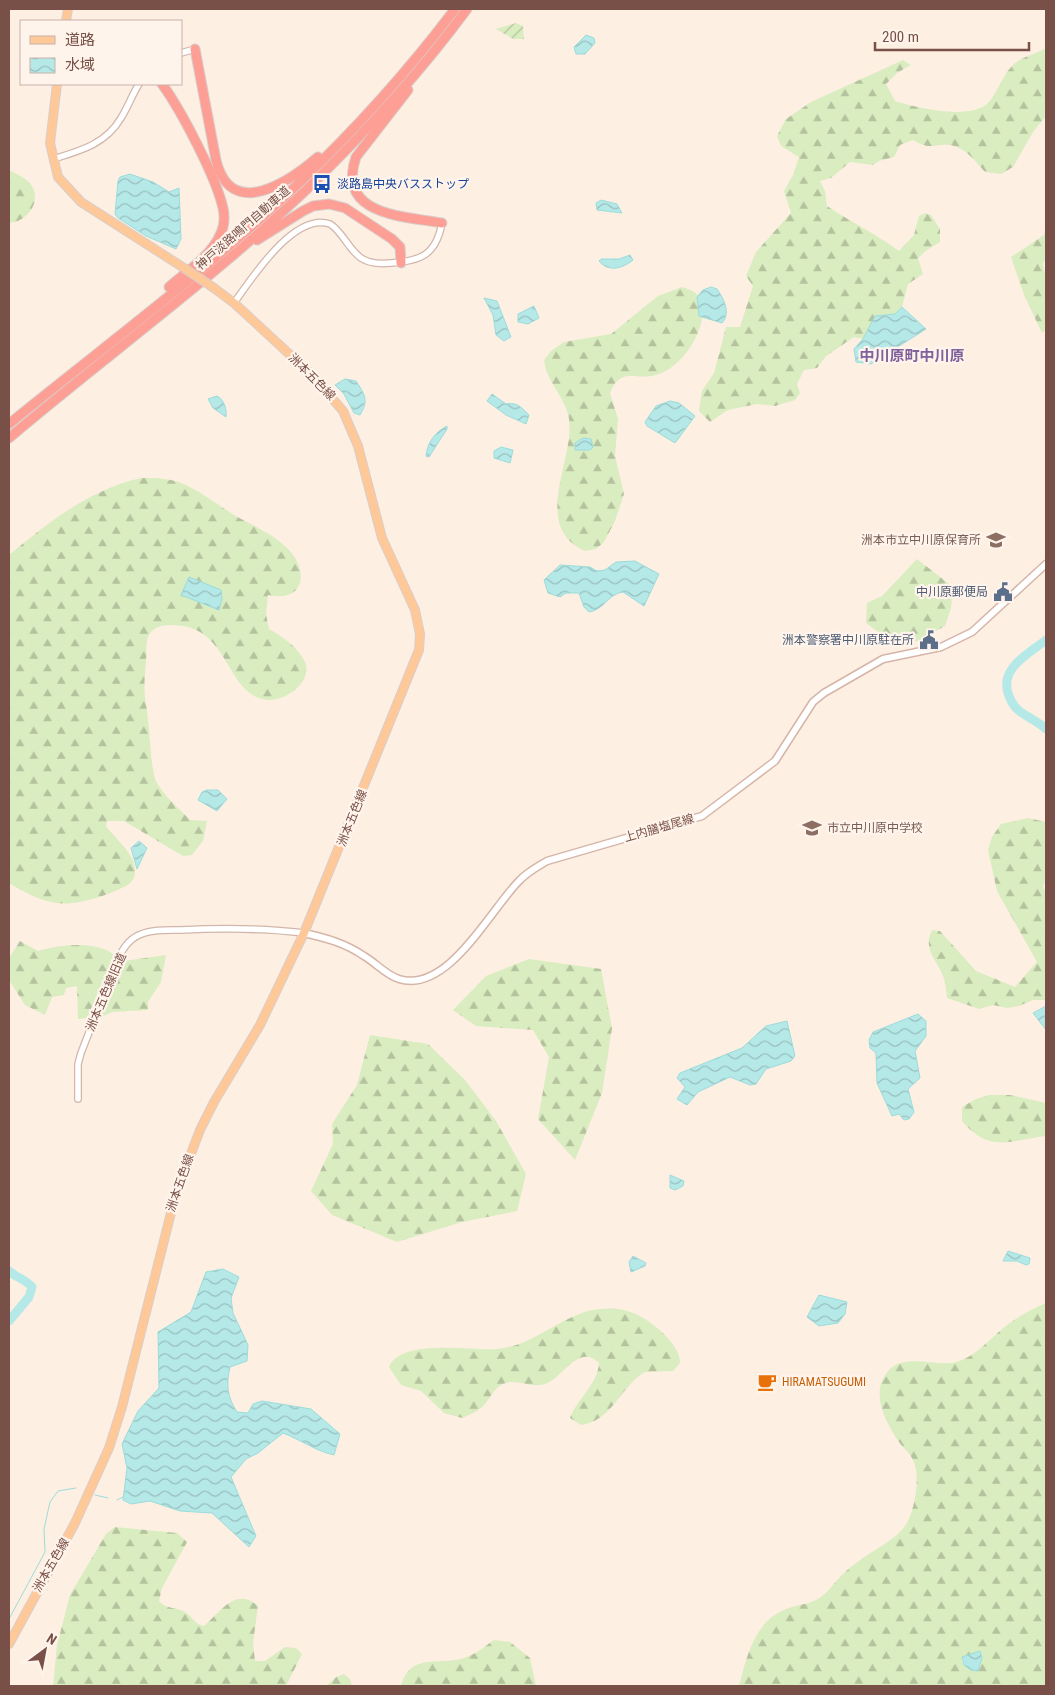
<svg xmlns="http://www.w3.org/2000/svg" width="1055" height="1695" font-family="'Roboto Condensed','Noto Sans JP',sans-serif">
<style>
.forest{fill:url(#forest-firs);fill-rule:evenodd}
.garden{fill:url(#garden-furrows)}
.water{fill:url(#water-waves);stroke:#9bdcdb}
.lines{fill:none;stroke-linecap:round;stroke-linejoin:round}
.stream{stroke:#9bdcdb;stroke-width:1}
.river{stroke:#b5e9e8;stroke-width:9}
.tertiary-casing{stroke:#d2b6ab;stroke-width:8}
.secondary-casing{stroke:#d6b5a8;stroke-width:9}
.primary-casing{stroke:#d9cecb;stroke-width:10}
.motorway-casing{stroke:#d9cecb;stroke-width:11}
.tertiary{stroke:#fff;stroke-width:5.5}
.secondary{stroke:#fff;stroke-width:6}
.primary{stroke:#ffc899;stroke-width:8}
.motorway{stroke:#fd9f95;stroke-width:9}
.primary-bridge-casing{stroke:#d9cecb;stroke-width:10;stroke-linecap:butt}
.primary-bridge{stroke:#ffc899;stroke-width:8}
.labels{text-anchor:middle;stroke-width:4.5;stroke-linejoin:round;paint-order:stroke}
.transit-label{font-size:12px;fill:#164399;stroke:#fff4eb;text-anchor:start}
.street-label{font-size:12px;fill:#785047;stroke:#fff4eb}
.education-label{font-size:12px;fill:#785e54;stroke:#fff4eb;text-anchor:end}
.service-label{font-size:12px;fill:#4e5e75;stroke:#fff4eb;text-anchor:end}
.food-label{font-size:12px;fill:#c56008;stroke:#fff4eb;text-anchor:start}
.quarter-label{font-size:15px;font-weight:bold;fill:#7f619c;stroke:#fff4eb}
</style>
<defs>
<pattern id="forest-firs" width="22" height="20" patternUnits="userSpaceOnUse" patternTransform="scale(1.25)"><rect width="22" height="20" fill="#d9edc0"/><path d="M5 1l3.5 6h-7zM16 11l3.5 6h-7z" fill="#b5c29e"/></pattern>
<pattern id="garden-furrows" width="10" height="10" patternUnits="userSpaceOnUse" patternTransform="scale(1.25)"><rect width="10" height="10" fill="#d9edc0"/><path d="M-1 1l2-2M0 10L10 0M9 11l2-2" fill="none" stroke="#b5c29e"/></pattern>
<pattern id="water-waves" width="16" height="10" patternUnits="userSpaceOnUse" patternTransform="scale(1.25)"><rect width="16" height="10" fill="#b5e9e8"/><path d="M0 5q4-4 8 0t8 0" fill="none" stroke="#98bfbe"/></pattern>
</defs>
<rect width="100%" height="100%" fill="#feefe3"/>
<g class="forest">
<path d="M1046 48V116L1033 132 1013 167 1001 174 985 172C974 160 962 143 943 145 928 146 927 148 913 140L900 145 894 157 879 161 873 165 850 162 831 178 820 181 825 191 827 206C851 222 876 234 899 251L914 235 919 216 925 213 931 215 940 229V242L927 250 918 258 923 274 908 284 902 307 895 314 874 321 863 339 854 337 826 356 817 368 804 370 797 384 800 393 795 400 775 406 757 404 728 410 710 422 699 411 702 391 714 373 726 327H740L753 286 746 276 756 252 791 213 784 191 793 175 799 157 781 146 777 136 786 119 811 102 903 60 911 65 897 73 886 84 895 101C917 108 972 121 989 102 998 92 1002 76 1012 66 1020 57 1036 54 1046 48Z"/>
<path d="M9 170C16 174 27 178 32 186 42 203 26 222 9 223Z"/>
<polygon points="1046,225 1046,258 1043,264 1046,278 1046,330 1042,333 1024,295 1011,257 1044,235"/>
<path d="M682 287C695 291 703 296 703 310 703 335 680 369 656 375 635 381 621 366 610 393L618 419 615 456 624 494 615 521 604 542 596 549 585 551C530 526 575 460 569 419 566 397 547 384 544 360L551 351 564 342 611 334 658 296Z"/>
<path d="M141 478C156 478 172 478 186 485 203 493 218 505 234 515 253 526 274 534 289 550 310 573 303 603 268 595L266 614 269 629C283 637 298 647 305 662 313 682 286 701 268 700 229 697 230 638 188 627 176 624 153 622 148 637 145 645 147 652 146 660 145 677 143 687 146 705 150 722 150 772 157 783 164 796 180 809 190 820L207 821 203 841 192 855 183 856 124 821H107L106 826C115 839 134 852 135 870 136 884 124 887 113 892 68 909 50 908 9 883V555C49 522 89 490 141 478Z"/>
<polygon points="917,559 953,587 951,608 945,626 918,641 893,643 866,623 867,603 882,596"/>
<path d="M1028 818 1046 822V880L1043 886 1046 892V1000H1033L1019 1006 1007 1008 993 1005 979 1009 947 998C946 991 946 981 942 974 935 957 923 949 932 930L940 931 976 971 1015 987 1037 962 997 891 988 850 992 837 1001 824Z"/>
<path d="M20 941 38 951C59 945 96 940 114 955L87 1018 78 1019 77 986 66 988 64 995 52 997 45 1015 25 1005 9 980V958Z"/>
<polygon points="166,955 161,982 148,1002 148,1010 113,1012 98,1018 117,970 124,961"/>
<polygon points="529,959 601,969 612,1028 602,1093 575,1160 538,1119 549,1057 533,1030 476,1026 453,1010 486,976"/>
<polygon points="370,1035 428,1044 465,1080 496,1121 526,1174 517,1211 462,1222 397,1242 332,1215 311,1191 333,1144 332,1124 357,1085"/>
<path d="M989 1095H1010L1046 1103V1136C1010 1140 990 1154 962 1121V1107L976 1099Z"/>
<path d="M1046 1303V1686H739C747 1655 755 1619 789 1608 800 1604 812 1604 821 1597 830 1590 837 1579 845 1572 851 1566 859 1561 866 1556 879 1547 899 1537 907 1523 915 1507 921 1476 913 1460 910 1453 903 1448 899 1442 885 1421 869 1392 889 1370 903 1354 933 1365 951 1363 975 1360 991 1336 1010 1323 1021 1315 1034 1308 1046 1303ZM980 1651 982 1658 978 1671 971 1670 962 1662V1658Z"/>
<path d="M599 1309C608 1309 618 1308 627 1311 645 1315 681 1343 680 1363L673 1371 645 1372 639 1376C618 1393 610 1421 581 1425L570 1418C577 1399 598 1384 599 1363 581 1344 564 1373 551 1381 535 1392 517 1377 503 1384 494 1388 491 1397 485 1404 479 1411 471 1414 462 1418L444 1413 421 1391 401 1385 389 1367C401 1338 471 1351 497 1349 535 1346 563 1313 599 1309Z"/>
<path d="M115 1527 177 1533 187 1542 162 1588 159 1601C166 1609 176 1607 185 1612 193 1617 194 1624 204 1626 220 1613 235 1586 258 1606L253 1643 255 1661H265L285 1647 296 1648 302 1654 286 1686H53L57 1645 70 1595 106 1534Z"/>
<path d="M494 1640 510 1642 530 1658 536 1686H401C410 1652 439 1666 464 1658 476 1654 484 1647 494 1640Z"/>
<polygon points="344,1674 350,1679 352,1686 326,1686 336,1677"/>
</g>
<polygon class="garden" points="516,23 523,26 524,39 513,39 496,29"/>
<g class="water">
<polygon points="586,35 594,38 595,43 585,54 576,54 574,47"/>
<polygon points="130,174 153,182 169,192 179,188 181,239 176,249 146,236 118,218 115,214 118,181 120,177"/>
<polygon points="601,200 617,204 622,213 597,210 596,203"/>
<path d="M630 255 633 260C623 268 609 273 599 261L601 259H619Z"/>
<path d="M711 287 717 289C724 299 731 313 722 323L699 316 697 297 703 290Z"/>
<polygon points="484,298 497,301 511,337 504,341 496,335 493,315"/>
<polygon points="534,306 539,318 528,324 518,322 518,314"/>
<polygon points="902,307 926,329 871,364 856,362 854,349 863,339 875,316 895,314"/>
<path d="M345 379 356 381C365 395 369 400 360 415L354 413 344 394 335 385Z"/>
<path d="M492 394 506 404C517 402 521 407 529 415L526 424 506 415 487 401Z"/>
<path d="M217 396C224 399 227 410 226 417L213 408 208 399Z"/>
<polygon points="670,401 679,403 695,416 675,443 647,426 645,422 656,406"/>
<path d="M447 426V429L429 457 426 456C427 443 435 432 447 426Z"/>
<polygon points="583,438 591,439 593,447 590,450 575,450 575,443"/>
<polygon points="501,447 513,450 510,463 494,458 494,451"/>
<path d="M635 561 659 574 644 606 623 592C608 594 604 610 589 612L584 607 579 593H566L560 597 548 593 544 580 560 565 590 567 597 571 605 570 616 562Z"/>
<polygon points="189,577 221,590 222,599 219,610 181,595"/>
<polygon points="207,790 218,790 227,799 217,811 198,800 202,792"/>
<polygon points="139,841 147,848 137,869 131,848"/>
<polygon points="1046,1006 1046,1030 1033,1013"/>
<polygon points="918,1014 926,1021 926,1036 915,1051 920,1078 908,1089 914,1112 909,1119 904,1120 899,1114 892,1116 877,1083 876,1053 870,1048 869,1040 873,1032"/>
<polygon points="787,1021 795,1056 791,1061 766,1069 756,1084 750,1085 730,1077 698,1092 687,1105 677,1099 685,1087 677,1078 680,1073 742,1048 766,1026"/>
<polygon points="670,1175 684,1181 683,1186 675,1190 670,1188"/>
<polygon points="1008,1251 1030,1258 1029,1264 1026,1265 1017,1261 1003,1261"/>
<polygon points="633,1256 646,1263 645,1266 631,1272 629,1262"/>
<path d="M223 1269 239 1277 231 1298 233 1313 248 1345 247 1361 230 1367C226 1384 227 1397 237 1412L248 1413 253 1404 262 1401 311 1409 340 1434 334 1455C316 1451 301 1440 283 1433L258 1453 246 1459 231 1477 256 1536 249 1547 212 1513 180 1511 150 1501 131 1504 123 1500 127 1468 122 1444 138 1411 159 1388 158 1332 191 1312 206 1272Z"/>
<polygon points="819,1295 847,1302 845,1314 838,1323 819,1326 807,1317"/>
<polygon points="980,1651 982,1658 978,1671 971,1670 964,1665 962,1657"/>
</g>
<g class="lines">
<g class="stream">
<polyline points="95,1495 108,1498"/>
<polyline points="117,1500 123,1497"/>
<polyline points="9,1619 45,1552 44,1529 50,1502 58,1491 76,1488"/>
</g>
<g class="river">
<path d="M1046 640C1028 654 998 669 1009 696 1011 701 1013 705 1017 709 1026 717 1038 721 1046 729"/>
<path d="M9 1271C17 1278 25 1279 32 1287L29 1297 9 1321"/>
</g>
<g class="tertiary-casing">
<g id="tertiary">
<polyline points="181,53 195,49"/>
<path d="M53 159C80 151 106 144 121 118 128 107 132 95 139 84"/>
<path d="M234 303C252 278 294 212 330 224 343 232 348 249 361 258 370 264 381 264 391 263 421 261 436 255 442 223"/>
<path d="M78 1099V1064L81 1053 117 960C123 949 128 940 139 935 152 929 168 930 181 930 223 928 262 928 304 933"/>
</g>
</g>
<g class="secondary-casing">
<path id="secondary" d="M304 933C326 938 345 943 364 956 376 963 386 975 399 979 448 994 490 910 519 881 527 872 537 867 547 861L702 816 775 761 813 702 824 693 883 659 941 647 972 632 1046 564"/>
</g>
<g class="primary-casing">
<g id="primary">
<polyline points="66,21 68,9"/>
<polyline points="57,84 50,143 58,177 81,202 184,268"/>
<polyline points="9,1644 75,1523 109,1448 122,1407 176,1193 200,1130 214,1102 260,1025 304,933 419,650 420,634 415,610 382,538 358,446 343,411 312,375 234,303 214,288"/>
</g>
</g>
<g class="motorway-casing">
<g id="motorway">
<path d="M195 49 216 160C231 222 290 181 318 157"/>
<path d="M162 84C181 110 216 177 223 208 225 217 224 227 220 235 211 256 186 272 169 287"/>
<path d="M408 90 356 157C336 216 404 216 442 223"/>
<polyline points="257,240 303,211 313,206 329,204 345,208 392,239 400,247 401,263"/>
<path d="M9 424C106 345 208 270 299 183 356 129 408 71 455 9"/>
<path d="M9 438C107 355 212 279 306 190 364 134 419 74 467 9"/>
</g>
</g>
<use href="#tertiary" class="tertiary"/>
<use href="#secondary" class="secondary"/>
<use href="#primary" class="primary"/>
<use href="#motorway" class="motorway"/>
<g class="primary-bridge-casing">
<polyline id="primary-bridge" points="184,268 214,288"/>
</g>
<use href="#primary-bridge" class="primary-bridge"/>
</g>
<defs>
<g id="bus-bare" transform="scale(1.5)"><path d="M-5-6H5V4H4V6H2V4H-2V6H-4V4H-5ZM-3.5-4V0h7V-4ZM-3.5 1.2v1.5H-2V1.2ZM2 1.2v1.5H3.5V1.2Z" fill="#1a4fb4" stroke="#fff4eb" stroke-width="2.5" paint-order="stroke"/></g>
<g id="school-bare" transform="scale(1.5)"><path d="M0-5L7-2L0 1L-7-2ZM-4 1L0 2.5L4 1V4Q0 6-4 4Z" fill="#8d6e63" stroke="#fff4eb" stroke-width="2.5" paint-order="stroke"/></g>
<g id="civic-bare" transform="scale(1.5)"><path d="M-.6-6.5H3V-4.5H.6V-3L4-1V1h2V6H-6V1h2V-1L-.6-3ZM-1.2 2.5V6h2.4V2.5Z" fill="#5c6f8a" stroke="#fff4eb" stroke-width="2.5" paint-order="stroke"/></g>
<g id="cafe-bare" transform="scale(1.5)"><path d="M-5.5-4.5H6V0H3Q3 3.5 0 3.5H-2.5Q-5.5 3.5-5.5 0ZM3-3.2v2h1.7v-2ZM-6 4.5H4V6H-6Z" fill="#e8710a" stroke="#fff4eb" stroke-width="2.5" paint-order="stroke"/></g>
</defs>
<g fill-rule="evenodd">
<use href="#bus-bare" x="322" y="184"/>
<use href="#school-bare" x="996" y="540"/>
<use href="#civic-bare" x="1003" y="592"/>
<use href="#civic-bare" x="929" y="640"/>
<use href="#school-bare" x="812" y="828"/>
<use href="#cafe-bare" x="767" y="1382"/>
</g>
<g class="labels">
<g class="transit-label">
<text x="337" y="188">淡路島中央バスストップ</text>
</g>
<g class="street-label">
<text transform="translate(243 228) rotate(-41)" y="4">神戸淡路鳴門自動車道</text>
<text transform="translate(312 377) rotate(45)" y="4">洲本五色線</text>
<text transform="translate(352 818) rotate(-68)" y="4">洲本五色線</text>
<text transform="translate(659 828) rotate(-16)" y="4">上内膳塩尾線</text>
<text transform="translate(106 992) rotate(-67)" y="4">洲本五色線旧道</text>
<text transform="translate(180 1183) rotate(-71)" y="4">洲本五色線</text>
<text transform="translate(51 1565) rotate(-60)" y="4">洲本五色線</text>
</g>
<g class="education-label">
<text x="981" y="544">洲本市立中川原保育所</text>
<text x="827" y="832" text-anchor="start">市立中川原中学校</text>
</g>
<g class="service-label">
<text x="988" y="596">中川原郵便局</text>
<text x="914" y="644">洲本警察署中川原駐在所</text>
</g>
<g class="food-label">
<text x="782" y="1386">HIRAMATSUGUMI</text>
</g>
<g class="quarter-label">
<text x="912" y="361">中川原町中川原</text>
</g>
</g>
<rect width="1055" height="1695" fill="none" stroke="#785047" stroke-width="20"/>
<rect x="20" y="20" width="162" height="65" fill="#fff4eb" stroke="#c9b2a9"/>
<rect x="30" y="36" width="25" height="8" fill="#ffc899" stroke="#c9b2a9"/>
<text x="65" y="45" font-size="15" fill="#785047">道路</text>
<rect x="30" y="58" width="25" height="15" fill="url(#water-waves)" stroke="#c9b2a9"/>
<text x="65" y="70" font-size="15" fill="#785047">水域</text>
<g transform="translate(45 1650) rotate(32)" stroke="#fff4eb" stroke-width="4" paint-order="stroke">
<path d="M0-4L9 19L0 12L-9 19Z" fill="#785047"/>
<text y="-8" font-size="14" font-weight="bold" text-anchor="middle" fill="#785047">N</text>
</g>
<path d="M875 42v8h154v-8" fill="none" stroke="#785047" stroke-width="2.5"/>
<text x="882" y="42" font-size="15" fill="#785047" stroke="#fff4eb" stroke-width="4" paint-order="stroke">200 m</text>
</svg>
